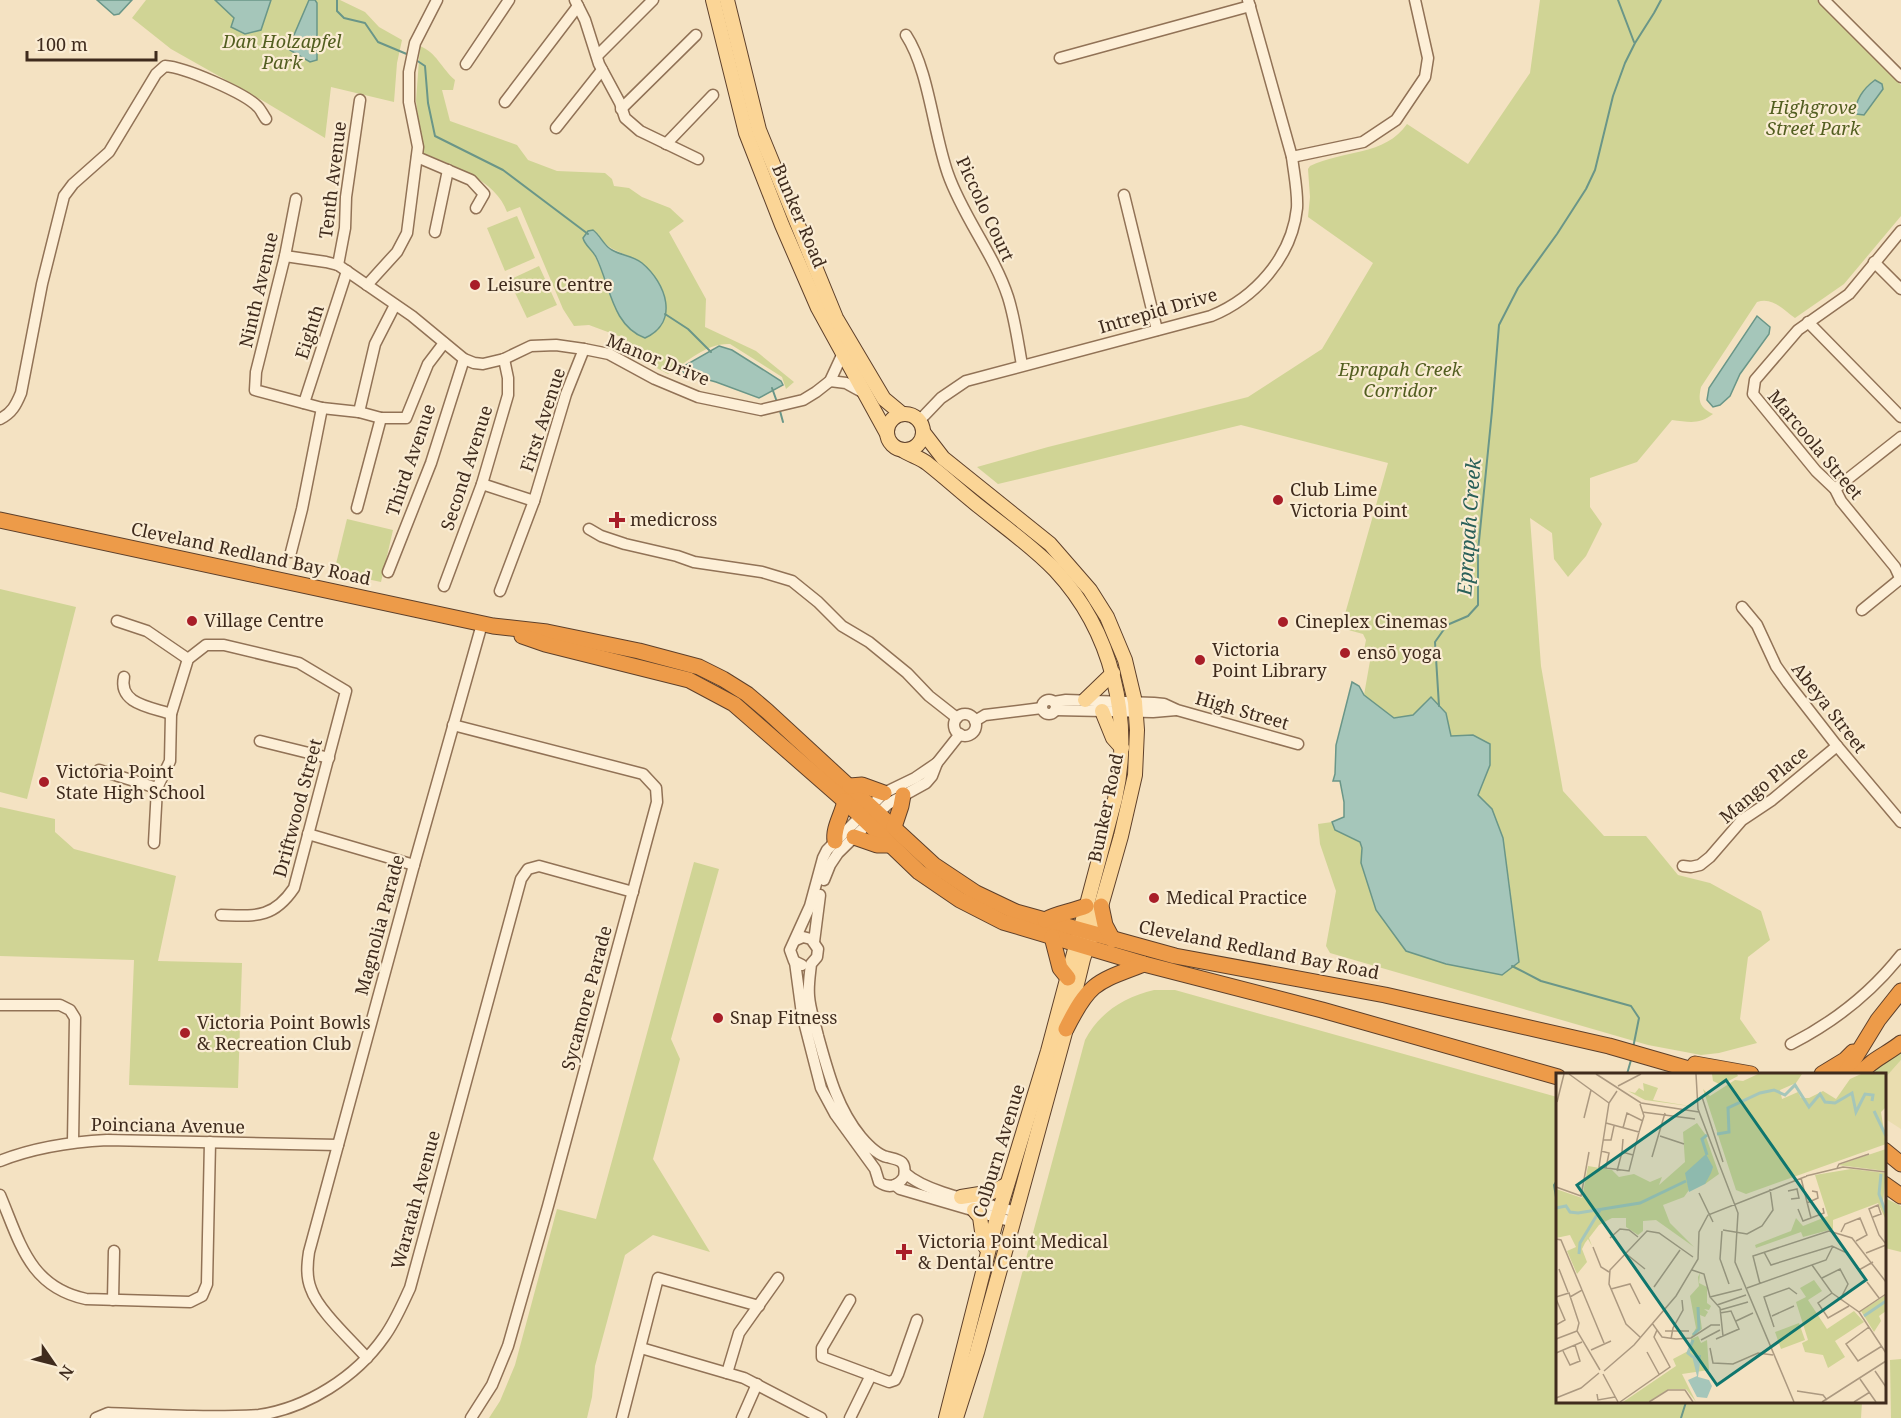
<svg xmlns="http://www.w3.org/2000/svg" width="1901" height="1418" font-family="'Noto Serif',serif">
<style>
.farmland{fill:#eaddaf}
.green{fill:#d0d495;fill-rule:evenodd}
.water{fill:#a5c6ba;stroke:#6a9688;stroke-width:1.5}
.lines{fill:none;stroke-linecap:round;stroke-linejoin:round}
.stream{stroke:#6a9688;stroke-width:2}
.minor-casing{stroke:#917256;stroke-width:13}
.major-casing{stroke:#5e402b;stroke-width:16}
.highway-casing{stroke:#5e402b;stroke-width:17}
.minor{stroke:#fdefd7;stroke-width:10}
.major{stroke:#fbd596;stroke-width:14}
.highway{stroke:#ed9b49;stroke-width:15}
.poi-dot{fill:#a81e28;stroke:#faecd3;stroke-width:2}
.labels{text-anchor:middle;stroke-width:4.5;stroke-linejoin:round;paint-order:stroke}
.park-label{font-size:18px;font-style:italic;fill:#525e20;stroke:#faecd3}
.street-label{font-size:18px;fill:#3f2b1d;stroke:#faecd3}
.poi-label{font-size:18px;fill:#3f2b1d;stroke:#faecd3;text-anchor:start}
.water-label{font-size:20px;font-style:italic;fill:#2a6059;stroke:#faecd3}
.inset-river{fill:none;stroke:#a5c6ba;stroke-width:3}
.inset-road{fill:none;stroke:#ac9980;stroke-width:1.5}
.view{fill:#0f766e;fill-opacity:0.15;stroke:#0f766e;stroke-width:3}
.inset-edge{fill:none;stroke:#3f2b1d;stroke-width:3}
</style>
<rect width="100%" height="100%" fill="#f4e2c2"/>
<polygon class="farmland" points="1901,1060 1901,1129 1884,1118 1885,1078"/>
<g class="green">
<polygon points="146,0 340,0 365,12 379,27 402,40 397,63 394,102 331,87 325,138 265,102 171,49 132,18"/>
<path d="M1540 0H1817L1901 85V216L1844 284 1795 318C1782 309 1773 297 1757 302L1701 387C1698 401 1699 407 1713 414 1699 425 1689 422 1672 420L1637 462 1590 478V507L1602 524 1586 556 1568 577 1554 559 1552 533 1530 518 1541 666 1563 791 1604 836H1646L1678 875 1710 883 1761 911 1770 940 1748 957 1740 1019 1757 1043 1719 1053 1701 1055 1648 1045 1330 953 1326 946 1336 891 1320 844 1318 824 1332 822 1335 830 1360 842 1362 848 1361 863 1514 932 1509 880 1492 809 1478 795 1490 765 1473 735 1451 736 1446 713 1394 719 1364 695 1370 661 1363 655 1366 640 1363 634 1341 628 1388 463 1241 425 998 484 977 467 1048 447 1248 397 1322 349 1373 263 1308 217 1310 197 1308 169 1310 166C1343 150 1385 156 1407 124L1468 164 1530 73Z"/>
<path d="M420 46C437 53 441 68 455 80L453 90H442L450 121 517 145 528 160 557 171 605 173 612 179 614 186 629 188 642 197 670 208 684 221 669 232 706 299 705 327 756 351 794 382 786 389 782 377 730 344C706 343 687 362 668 374L621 349 624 338 589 325 574 326 563 309 520 207 507 212C496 180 452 165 423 153L416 101ZM588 231 598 234C608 253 627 252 643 264L615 308 610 290 585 234Z"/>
<polygon points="517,216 535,258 505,271 487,228"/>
<polygon points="539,266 557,305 527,318 509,280"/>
<polygon points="347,519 393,530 381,582 334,572"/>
<polygon points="0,589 76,607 27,799 0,792"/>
<polygon points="0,807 55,819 55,832 74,849 176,876 158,961 242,963 238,1088 129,1085 134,960 0,956"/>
<polygon points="694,862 719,869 671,1039 680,1059 653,1159 710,1252 653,1235 625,1255 595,1366 592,1397 587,1418 489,1418 500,1401 515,1365 557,1209 596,1219"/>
<path d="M1154 990H1175L1557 1097 1558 1402H1862L1861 1418H983L1085 1040C1099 1013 1124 997 1154 990Z"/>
<polygon points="1901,1051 1901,1060 1885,1078 1884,1074 1873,1074 1878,1068"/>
<polygon points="1885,1198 1901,1206 1901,1252 1885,1248"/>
<polygon points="1901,1359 1901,1418 1891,1418 1890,1360"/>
</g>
<g class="water">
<polygon points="97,0 132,0 119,14 114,15"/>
<polygon points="215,0 271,0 261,30 245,34 231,27 234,18"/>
<polygon points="309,0 315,0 317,3 317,60 310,62 288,49"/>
<path d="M1875 80 1882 84 1883 89 1864 115 1856 114C1854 101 1864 88 1875 80Z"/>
<path d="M593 230C601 236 603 245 612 250 622 256 632 255 642 263 666 283 680 322 645 338 612 326 610 285 596 257 592 249 585 246 583 238L588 231Z"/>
<polygon points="1757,316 1770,327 1769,334 1740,374 1730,396 1720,405 1713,407 1707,400 1709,388"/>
<polygon points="719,346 732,350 781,381 783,385 759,398 716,382 684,373 682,369 684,366"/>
<polygon points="1352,682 1359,686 1364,695 1394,718 1413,715 1431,697 1446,713 1451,736 1473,735 1490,744 1490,765 1478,795 1492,809 1503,838 1519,962 1502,975 1446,964 1406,951 1376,910 1361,863 1362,848 1360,842 1335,830 1332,822 1344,817 1344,802 1340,781 1333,781 1335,774 1336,745"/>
</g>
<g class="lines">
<g class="stream">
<polyline points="337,0 337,11 344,18 365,23 378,42 409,55"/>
<polyline points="1618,0 1634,42"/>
<polyline points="416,60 425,66 428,103 435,136 503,170 588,234"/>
<polyline points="665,314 688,329 711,352"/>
<polyline points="772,388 777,402"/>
<polyline points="780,411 783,422"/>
<polyline points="1439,706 1435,642 1447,625 1468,616 1478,605 1478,551 1492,411 1499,325 1518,288 1557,234 1586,189 1595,170 1613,96 1625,63 1635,43 1654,13 1661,0"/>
<polyline points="1512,966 1541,981 1631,1006 1639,1018 1633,1048"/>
<polyline points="1627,1074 1631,1060"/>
<polyline points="1558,1179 1554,1185 1558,1209"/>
<polyline points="1681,1418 1686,1402"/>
</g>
<g class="minor-casing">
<g id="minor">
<polyline points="575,0 585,20 599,64 620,103 625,118 640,131 698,159"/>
<polyline points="1824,0 1901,77"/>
<path d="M906 35C929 70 933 132 948 174 963 217 994 254 1008 297 1015 319 1018 343 1022 365"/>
<polyline points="597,56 653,0"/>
<polyline points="1060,58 1250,6"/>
<polyline points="466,64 509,0"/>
<polyline points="505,102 578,6"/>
<polyline points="621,109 696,35"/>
<polyline points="556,128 602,70"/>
<polyline points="666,144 713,95"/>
<polyline points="417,157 471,180 484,194 476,208"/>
<polyline points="1292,157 1363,142 1396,120 1425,77 1428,58 1415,0"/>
<polyline points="1124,195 1157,330"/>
<polyline points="296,199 285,256 256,372 255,390 322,408 359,412 381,418 406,418 428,364 444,343"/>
<polyline points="1901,231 1849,294 1798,330 1755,380 1753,394 1816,471 1835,489 1841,501 1895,567 1901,580"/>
<polyline points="435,232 448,170"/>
<polyline points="285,256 326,262 338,265 412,316 464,359 474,363 483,364 504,359 531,346 556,345 584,349 609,354 655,379 698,397 761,410 803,400 816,392 830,381 843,353"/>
<polyline points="1874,262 1901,289"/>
<polyline points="338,265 345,228 346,197 360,100"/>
<polyline points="367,285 397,252 407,233 418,147 409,102 409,72 415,43 437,0"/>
<polyline points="1808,322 1901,417"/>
<polyline points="830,381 846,383 866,394"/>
<polyline points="304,403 347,271"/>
<polyline points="359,412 375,344 395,305"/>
<path d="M0 419C12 413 16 405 21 393L42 284 64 196 73 184 109 152 156 74 165 66C184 67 245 93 258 107 261 110 263 115 266 119"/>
<path d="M919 421 941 398 966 381 1211 316C1255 298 1292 257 1297 208 1298 192 1294 174 1292 157L1248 0"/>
<polyline points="482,484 534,501"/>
<polyline points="1835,489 1901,437"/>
<polyline points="357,508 381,418"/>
<polyline points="589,529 601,536 625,544 677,556 694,562 762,572 792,581 818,602 842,626 869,642 907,673 929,696 957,718"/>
<polyline points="291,552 302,509 322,408"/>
<polyline points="388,572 431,463 464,359"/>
<polyline points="444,586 482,484 508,395 508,378 504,359"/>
<polyline points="500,591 534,501 566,394 584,349"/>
<polyline points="1742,607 1757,625 1776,666 1788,683 1837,746 1901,822"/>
<polyline points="1862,610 1900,579"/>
<polyline points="117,621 147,631 188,659"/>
<path d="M124 677C118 704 151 707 171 714"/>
<circle cx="1049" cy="707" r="7"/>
<polyline points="1054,702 1066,700 1154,703 1164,704 1177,710 1298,744"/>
<polyline points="1055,710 1153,712 1176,710"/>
<circle cx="965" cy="725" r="11"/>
<polyline points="975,721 985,715 1042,708"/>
<polyline points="453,725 643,774 656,788 657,802 548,1206 508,1346 492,1385 471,1418"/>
<polyline points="260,741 329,758"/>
<polyline points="99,770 157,788"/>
<polyline points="308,834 414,865"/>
<path d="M154 843 157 788 170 761 171 714 188 659 206 645H224L299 663 346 691 294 888C273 919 255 916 221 915"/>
<polyline points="1683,866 1691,867 1700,865 1710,857 1742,820 1772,800 1837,746"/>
<polyline points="824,880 830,865 838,853 888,804 926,783 932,776 937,763 960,734"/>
<polyline points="814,942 820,895"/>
<path d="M795 962 802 1014 821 1088 835 1114 875 1169 879 1182C889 1189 898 1186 904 1177 907 1160 899 1160 887 1157 878 1155 867 1144 861 1137 837 1108 828 1072 818 1036 815 1023 810 1010 809 996 808 985 810 974 811 964L817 957 818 949 811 939 803 937 796 940"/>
<polyline points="802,965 794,961 790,950 810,906 823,858 827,850 884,793 915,778 937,763"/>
<polyline points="0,1005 60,1005 70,1010 75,1018 73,1142"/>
<path d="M1791 1044C1834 1022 1871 993 1901 955"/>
<path d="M0 1161C35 1147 70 1142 107 1140L338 1145"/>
<path d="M905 1173C928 1194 985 1203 1016 1212"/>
<polyline points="895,1185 900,1189 1013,1222"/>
<path d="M0 1195C20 1242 29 1287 86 1299L190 1302 202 1296 207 1284 210 1142"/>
<polyline points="113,1300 114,1251"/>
<polyline points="850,1300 822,1348 822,1357 889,1382 895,1380 898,1374 917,1320"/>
<polyline points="641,1348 744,1378 821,1418"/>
<path d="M367 1358C351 1340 318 1310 311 1289 306 1277 307 1265 309 1252L414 865 482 624"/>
<polyline points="727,1373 739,1333 778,1278"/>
<path d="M96 1418 108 1413C157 1415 210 1418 259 1415 307 1408 356 1377 384 1337 395 1322 402 1305 410 1288L521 879 528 869 539 866 633 892"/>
<polyline points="622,1418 658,1278 759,1306"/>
<polyline points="742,1418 757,1384"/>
<polyline points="850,1418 871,1375"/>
</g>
</g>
<g class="major-casing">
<g id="major">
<polyline points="713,0 746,133 782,225 818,308 886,432"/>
<polyline points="727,0 759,130 836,318 884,399 902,414"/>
<circle cx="905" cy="432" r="18"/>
<polyline points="923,432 943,458 1050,544 1090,590 1107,617 1125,660 1135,702 1137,730 1135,775 1121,836 1101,906 1083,959 1066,1029 1011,1230 977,1352 956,1418"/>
<path d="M904 451C912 456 921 458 928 464 946 478 963 494 981 508 1006 528 1033 547 1055 570 1112 631 1133 718 1115 799L1048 1051 995 1225 946 1418"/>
<polyline points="1085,700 1113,673"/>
<polyline points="1102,711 1113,738 1122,748"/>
<polyline points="961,1197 992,1192 1006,1185"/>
<polyline points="974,1210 980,1217 984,1245 987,1249"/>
</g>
</g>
<g class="highway-casing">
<g id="highway">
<polyline points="0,520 493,626 547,632 639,651 699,667 723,679 747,694 767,711 934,865 976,893 1016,912 1175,956 1385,995 1609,1046 1706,1074"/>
<polyline points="522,636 545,644 689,680 734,704 845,801 919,872 960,900 1003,922 1144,964 1322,1010 1558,1077"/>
<polyline points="850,786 862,785 884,793"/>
<polyline points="894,827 901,806 903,795"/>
<polyline points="854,837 877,845 890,845"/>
<path d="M835 841C833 828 842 815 845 801"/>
<polyline points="1101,906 1105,925 1113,940"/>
<path d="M1045 920C1058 913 1071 912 1086 906"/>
<polyline points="1052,937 1060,968 1068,978"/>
<path d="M1066 1029C1090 981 1097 982 1144 964"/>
<polyline points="1695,1064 1751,1074"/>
<polyline points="1822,1074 1845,1060 1853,1052"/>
<polyline points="1845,1074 1878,1020 1901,991"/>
<path d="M1860 1074C1872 1059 1886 1055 1901 1043"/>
<polyline points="1884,1150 1901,1164"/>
<polyline points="1884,1184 1901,1196"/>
</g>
</g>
<use href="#minor" class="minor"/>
<use href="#major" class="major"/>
<use href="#highway" class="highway"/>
</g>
<g class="poi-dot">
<circle cx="475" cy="285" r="6"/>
<circle cx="1278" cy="500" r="6"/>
<path d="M614 511h6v6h6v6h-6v6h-6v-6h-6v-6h6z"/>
<circle cx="192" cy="621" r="6"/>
<circle cx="1283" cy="622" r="6"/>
<circle cx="1345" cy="653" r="6"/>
<circle cx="1200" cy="660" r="6"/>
<circle cx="44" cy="782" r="6"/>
<circle cx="1154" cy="898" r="6"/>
<circle cx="718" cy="1018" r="6"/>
<circle cx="185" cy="1033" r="6"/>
<path d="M901 1243h6v6h6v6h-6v6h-6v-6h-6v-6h6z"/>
</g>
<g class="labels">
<g class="park-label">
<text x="282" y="48">Dan Holzapfel<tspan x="282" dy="21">Park</tspan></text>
<text x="1813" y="114">Highgrove<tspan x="1813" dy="21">Street Park</tspan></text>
<text x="1400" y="376">Eprapah Creek<tspan x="1400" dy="21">Corridor</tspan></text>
</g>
<g class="street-label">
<text transform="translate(333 180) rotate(-83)" y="6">Tenth Avenue</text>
<text transform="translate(985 209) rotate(65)" y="6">Piccolo Court</text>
<text transform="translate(799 216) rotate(67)" y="6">Bunker Road</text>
<text transform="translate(259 290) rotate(-77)" y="6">Ninth Avenue</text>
<text transform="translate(1158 311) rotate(-16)" y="6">Intrepid Drive</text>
<text transform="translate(310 332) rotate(-72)" y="6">Eighth</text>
<text transform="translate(658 360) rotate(22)" y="6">Manor Drive</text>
<text transform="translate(543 420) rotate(-72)" y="6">First Avenue</text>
<text transform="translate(1815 445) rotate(50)" y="6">Marcoola Street</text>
<text transform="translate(411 460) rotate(-71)" y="6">Third Avenue</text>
<text transform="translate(467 468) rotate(-72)" y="6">Second Avenue</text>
<text transform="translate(251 554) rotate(12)" y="6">Cleveland Redland Bay Road</text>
<text transform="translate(1829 708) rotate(52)" y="6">Abeya Street</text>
<text transform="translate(1242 711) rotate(16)" y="6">High Street</text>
<text transform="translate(1764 785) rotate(-40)" y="6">Mango Place</text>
<text transform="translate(298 808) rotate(-75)" y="6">Driftwood Street</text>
<text transform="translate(1106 808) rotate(-78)" y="6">Bunker Road</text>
<text transform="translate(380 925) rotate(-75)" y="6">Magnolia Parade</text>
<text transform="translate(1259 950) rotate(11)" y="6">Cleveland Redland Bay Road</text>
<text transform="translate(587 998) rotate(-75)" y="6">Sycamore Parade</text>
<text transform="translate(168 1126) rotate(1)" y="6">Poinciana Avenue</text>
<text transform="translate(999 1151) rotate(-73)" y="6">Colburn Avenue</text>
<text transform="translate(416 1200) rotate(-75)" y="6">Waratah Avenue</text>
</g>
<g class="poi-label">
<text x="487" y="291">Leisure Centre</text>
<text x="1290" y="496">Club Lime<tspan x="1290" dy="21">Victoria Point</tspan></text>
<text x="630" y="526">medicross</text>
<text x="204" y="627">Village Centre</text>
<text x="1295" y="628">Cineplex Cinemas</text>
<text x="1212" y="656">Victoria<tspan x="1212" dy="21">Point Library</tspan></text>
<text x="1357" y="659">ensō yoga</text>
<text x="56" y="778">Victoria Point<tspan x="56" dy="21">State High School</tspan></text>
<text x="1166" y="904">Medical Practice</text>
<text x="730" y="1024">Snap Fitness</text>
<text x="197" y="1029">Victoria Point Bowls<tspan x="197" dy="21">&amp; Recreation Club</tspan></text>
<text x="918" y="1248">Victoria Point Medical<tspan x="918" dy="21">&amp; Dental Centre</tspan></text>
</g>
<g class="water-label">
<text transform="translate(1469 527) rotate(-86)" y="7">Eprapah Creek</text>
</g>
</g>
<g transform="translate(1556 1073)">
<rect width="330" height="330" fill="#f4e2c2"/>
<path d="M156 1H181L182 3 165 12 157 8ZM202 1H246L240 10 224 17 226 26 242 19 245 25H253L267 18 280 26 294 6 305 1H330V34L325 39 330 71 190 121 180 117 147 16 154 23 179 7 187 8ZM87 10 102 15 97 27 140 34 89 27 72 18 79 20 83 15 88 18ZM141 50 149 61 163 101 149 111 150 81 131 105 133 117 128 124 107 132 114 150 138 174 100 147 87 148V158L82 162 70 154V145H56L43 152 33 165 36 173 32 166 29 170 26 176 31 189 21 201 11 178 20 174 14 162 0 165V116L26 125 32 93 56 97 63 104 78 101 94 109 106 104 103 112 129 89 127 59ZM330 76V98L282 92ZM295 96 330 100 327 129 330 147 322 130 277 147V156L247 164 245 159 200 175 199 172 235 158 240 145 247 153 272 143 259 102ZM144 200 143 210 151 214V230L155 233 153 237 148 236 152 239 149 244 144 242 146 256 135 264 140 255 134 223 143 213 142 204ZM258 207 266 218 252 227 271 256 298 238 308 249 279 268 289 284 272 295 267 282 249 279 246 270 252 267 240 229 250 224 244 215ZM330 222V238L323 243 325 248 318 259 305 238ZM243 250 249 267 225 276 219 259ZM142 263 145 270 151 267 153 297 126 301 140 329 130 316H113L92 329H67L120 293 117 286 136 276 135 266Z" fill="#d0d495"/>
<path d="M150 81 157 94 155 100 149 111 133 119 129 100ZM145 282 142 304 153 307 156 313 151 325 141 324 132 307 141 303 136 283Z" fill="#a5c6ba"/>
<path class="inset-river" d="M318 38 330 63M161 61 173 59 172 35 204 20 218 17 229 22 239 12 253 34 264 21 269 29 279 30 296 20 300 39 309 21 317 22 316 28M151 62 146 66 151 82M325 101 323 121 330 140M0 135 10 133 14 139 22 140 84 130 130 108M23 181 24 170 44 137M308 243 330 228M137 262 143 256 142 234M137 284 132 280 137 267"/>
<path class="inset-road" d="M13 1 53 30M40 1 85 30 143 39M140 1 142 36 182 140 179 189 238 329M62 13 85 1M61 18 53 30 43 94 73 98 83 59M146 24 167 89M1 29 8 1M86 39 139 46M28 45 35 17M50 50 83 59 88 43 84 31M67 55 71 40 87 48M104 63 128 71M67 66 66 79 77 82M47 67H55L58 53M45 78 53 80 50 95M96 84 109 40M281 95 283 91 313 81M61 98 66 79M250 103 287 94 330 99M245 105 255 145M0 114 25 123 33 79M232 118 241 116 243 125 235 126M143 120 157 149M251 130 262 125 261 119 256 118M242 136 247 148 268 140 267 135M317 144 325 141 322 132 313 136 323 162 330 171M167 157 191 161 206 153 217 137 214 116M166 158 164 186 173 211M285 159 289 151 304 145 311 162 300 168M54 165 64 156 73 157 82 164M0 166 5 167 26 217M37 174 45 194 53 199M208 179 215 192 276 173 291 180 303 197 317 189M69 180 89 196M310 180 330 172M256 192 276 220 303 239 330 280M3 196 12 219M136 197 148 201 154 224 164 235 167 263M266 205 284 196 292 211 284 227M311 209 323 225M204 211 197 183 273 158 296 165 330 209M98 214 124 177M191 215 270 187 277 173M55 216 74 211 84 231M276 220 262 230 272 245 293 233M0 224 13 220 23 250 21 258 44 297M14 224 26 217 48 270M154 224 186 216M0 226 9 247 0 252M161 232 190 222M164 237 192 229M303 239 330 221M216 243 238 233M180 248 197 240M218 254 208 224 233 215 241 221M313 254 290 271 302 288 326 273M101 257 106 264 120 266 135 265 155 252H164M109 258H133M84 264 70 251 53 211 54 197 91 158 103 160 137 184M0 266 21 258M115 266 117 255 127 237 126 227M160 266 183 256 175 238 164 240M145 267 164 257M154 275 157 290 177 291 202 280 217 282M35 277 55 268M7 278 14 292 24 288 19 272M91 279 103 301M0 280 26 269M48 298 78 272 120 223 142 186 143 159 152 142 251 103M319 298 330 314M47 301 62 329M304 306 320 329M241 318 267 322 271 327M41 321 42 327 59 324M0 325 25 315 43 300M64 329 114 294 98 264 101 257 96 250M93 329 112 317H129L137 329M266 329 330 288M298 329 314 319"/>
<path class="view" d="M170 7 310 207 161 312 21 112Z"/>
<rect width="330" height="330" class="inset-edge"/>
</g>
<g transform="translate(54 1364) rotate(125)" stroke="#faecd3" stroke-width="4.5" paint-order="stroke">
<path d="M0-4.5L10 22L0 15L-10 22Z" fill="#3f2b1d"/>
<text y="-9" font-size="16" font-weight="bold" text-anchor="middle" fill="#3f2b1d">N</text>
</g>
<path d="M27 51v9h129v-9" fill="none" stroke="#3f2b1d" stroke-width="3"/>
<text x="36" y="51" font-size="18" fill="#3f2b1d" stroke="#faecd3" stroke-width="4.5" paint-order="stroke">100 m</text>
</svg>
